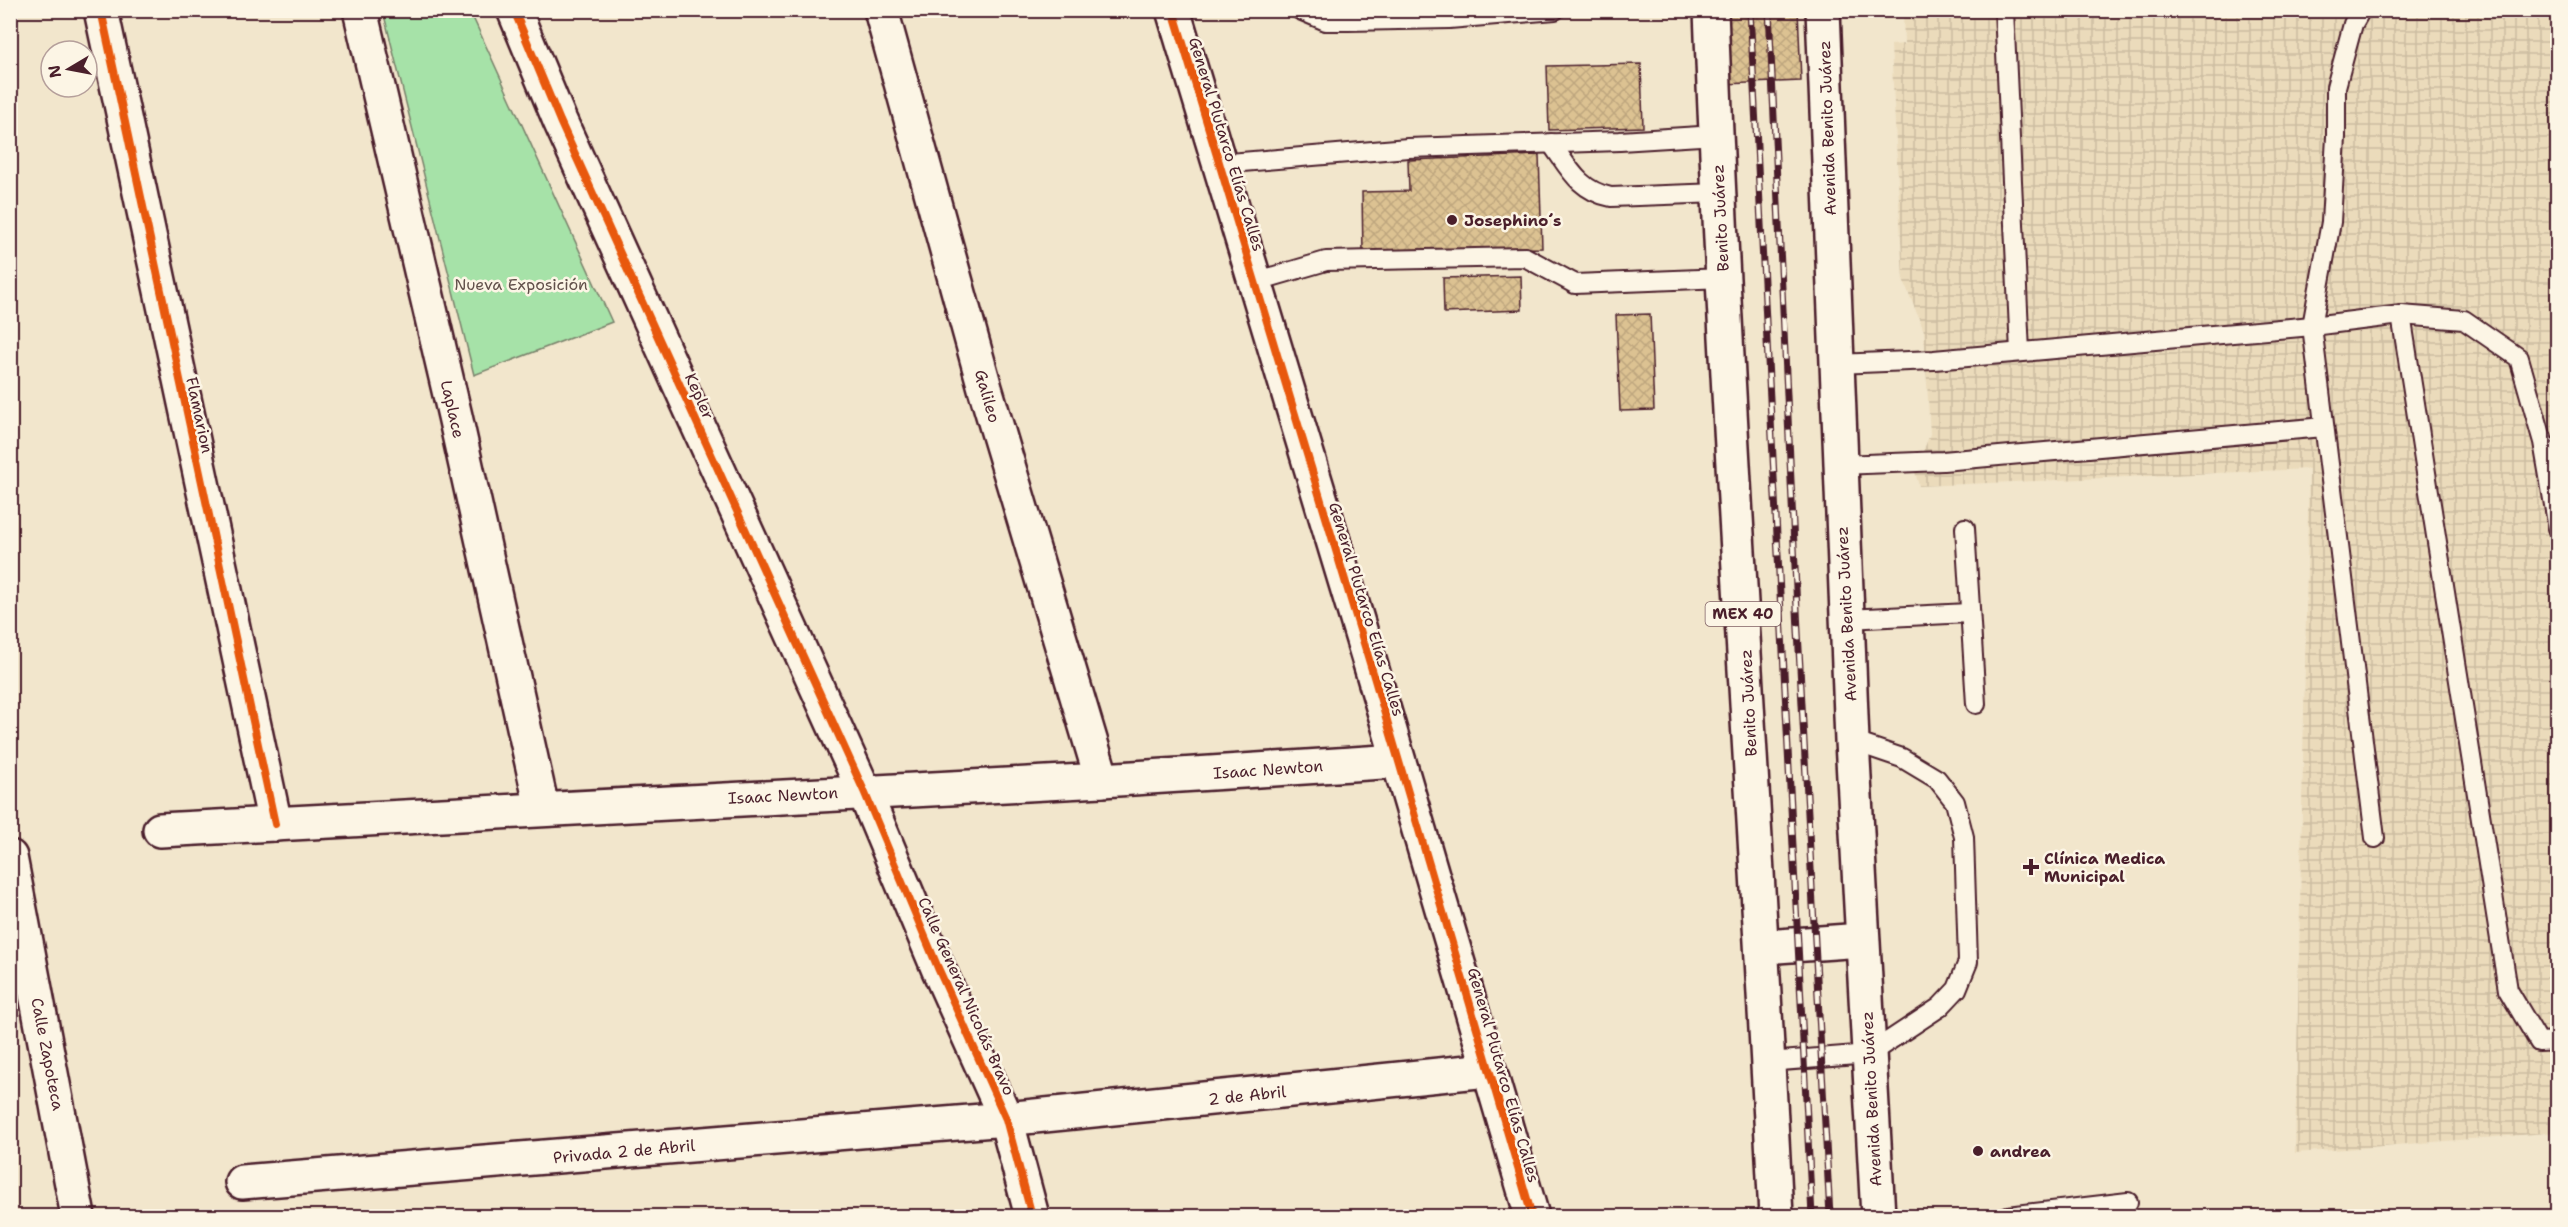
<svg xmlns="http://www.w3.org/2000/svg" width="2568" height="1227" font-family="'Shantell Sans',sans-serif">
<style>
.industrial{fill:url(#industrial-grid)}
.park{fill:#a6e2a8;stroke:#78806a;stroke-width:1.5}
.building{fill:url(#building-cross-hatch);stroke:#4a1f2b;stroke-width:1.5}
.lines{fill:none;stroke-linecap:round;stroke-linejoin:round}
.lane-casing{stroke:#4a1f2b;stroke-width:22}
.street-casing{stroke:#4a1f2b;stroke-width:38}
.secondary-casing{stroke:#4a1f2b;stroke-width:38}
.primary-casing{stroke:#4a1f2b;stroke-width:38}
.lane{stroke:#fcf5e5;stroke-width:18}
.street{stroke:#fcf5e5;stroke-width:33}
.secondary{stroke:#fcf5e5;stroke-width:33}
.primary{stroke:#fcf5e5;stroke-width:33}
.rail-casing{stroke:#4a1f2b;stroke-width:7}
.rail{stroke:#fcf5e5;stroke-width:4.5;stroke-dasharray:14;stroke-linecap:butt}
.cycleway-casing{stroke:#fcf5e5;stroke-width:11}
.cycleway{stroke:#e8590c;stroke-width:8}
.poi-dot{fill:#4a1f2b;stroke:#fcf5e5;stroke-width:2}
.labels{text-anchor:middle;stroke-width:5;stroke-linejoin:round;paint-order:stroke}
.shield{fill:#fcf5e5;stroke:#7f5f63;stroke-width:1.5}
.shield-label{font-size:15px;font-weight:bold;fill:#4a1f2b}
.street-label{font-size:16px;fill:#4a1f2b;stroke:#fcf5e5}
.poi-label{font-size:16px;font-weight:bold;fill:#4a1f2b;stroke:#fcf5e5;text-anchor:start}
.park-label{font-size:16px;fill:#61504a;stroke:#fcf5e5}
</style>
<defs>
<pattern id="industrial-grid" width="8" height="8" patternUnits="userSpaceOnUse" patternTransform="scale(1.5)"><rect width="8" height="8" fill="#ebdbbb"/><path d="M0 4h8M4 0v8" fill="none" stroke="#cbbca1"/></pattern>
<pattern id="building-cross-hatch" width="8" height="8" patternUnits="userSpaceOnUse" patternTransform="scale(1.5)"><rect width="8" height="8" fill="#dcc292"/><path d="M0 0l8 8M0 8l8-8" fill="none" stroke="#bea67e"/></pattern>
</defs>
<rect width="100%" height="100%" fill="#f2e6cc"/>
<filter id="ink" filterUnits="userSpaceOnUse"><feTurbulence type="fractalNoise" baseFrequency=".0167" numOctaves="2"/><feDisplacementMap in="SourceGraphic" scale="12" xChannelSelector="R" yChannelSelector="G"/><feConvolveMatrix kernelMatrix="1 2 1 2 8 2 1 2 1" color-interpolation-filters="sRGB"/></filter>
<g filter="url(#ink)">
<polygon class="industrial" points="1903,11 2557,11 2557,1132 2295,1153 2309,469 1919,486 1915,472 1930,434 1924,331 1903,279 1891,45 1904,44"/>
<polygon class="park" points="383,11 470,11 612,322 474,375"/>
<g class="building">
<polygon points="1721,10 1798,10 1801,81 1724,84"/>
<polygon points="1641,64 1643,127 1549,130 1547,66"/>
<polygon points="1539,155 1542,248 1363,254 1362,192 1409,191 1408,160"/>
<polygon points="1521,276 1522,310 1444,313 1443,278"/>
<polygon points="1650,314 1654,410 1620,411 1616,315"/>
</g>
<g class="lines">
<g class="lane-casing">
<g id="lane">
<polyline points="1300,10 1326,21 1348,21 1449,19 1555,10"/>
<polyline points="2004,10 2020,352"/>
<polyline points="2361,10 2353,24 2336,87 2336,137 2331,222 2312,326 2375,838"/>
<path d="M1551 143C1569 168 1579 191 1611 197L1719 193"/>
<polyline points="1218,164 1408,148 1620,141 1716,135"/>
<polyline points="1254,282 1326,261 1525,257 1575,284 1724,278"/>
<polyline points="2401,315 2508,990 2539,1042 2558,1041"/>
<polyline points="1836,364 1934,360 2312,326 2401,315 2464,320 2519,358 2543,442 2558,528"/>
<polyline points="1840,465 1943,461 2324,427"/>
<polyline points="1965,528 1976,704"/>
<polyline points="1847,619 1969,613"/>
<polyline points="1769,1062 1869,1054 1940,1007 1957,989 1968,962 1964,837 1955,802 1937,779 1902,758 1852,741"/>
<polyline points="2008,1216 2128,1202"/>
</g>
</g>
<g class="street-casing">
<g id="street">
<polyline points="101,10 275,824"/>
<polyline points="360,10 455,416 542,808"/>
<polyline points="514,10 560,121 864,791 938,968 1006,1119 1032,1216"/>
<polyline points="881,10 985,388 1102,780"/>
<polyline points="160,830 1102,780 1398,761"/>
<polyline points="10,857 78,1216"/>
<polyline points="242,1182 1006,1119 1488,1070"/>
</g>
</g>
<g class="secondary-casing">
<polyline id="secondary" points="1173,10 1373,673 1532,1216"/>
</g>
<g class="primary-casing">
<g id="primary">
<path d="M1711 10C1726 413 1756 814 1776 1216"/>
<polyline points="1823,10 1852,741 1878,1216"/>
<polyline points="1763,947 1862,940"/>
</g>
</g>
<use href="#lane" class="lane"/>
<use href="#street" class="street"/>
<use href="#secondary" class="secondary"/>
<use href="#primary" class="primary"/>
<g class="rail-casing">
<g id="rail">
<polyline points="1750,10 1812,1216"/>
<polyline points="1769,10 1798,631 1830,1216"/>
</g>
</g>
<use href="#rail" class="rail"/>
<g class="cycleway-casing">
<g id="cycleway">
<polyline points="101,10 275,824"/>
<polyline points="514,10 560,121 864,791 938,968 1006,1119 1032,1216"/>
<polyline points="1173,10 1373,673 1532,1216"/>
</g>
</g>
<use href="#cycleway" class="cycleway"/>
</g>
</g>
<g class="poi-dot">
<circle cx="1452" cy="220" r="6"/>
<path d="M2028 858h6v6h6v6h-6v6h-6v-6h-6v-6h6z"/>
<circle cx="1978" cy="1151" r="6"/>
</g>
<g class="labels">
<rect class="shield" x="1705.5" y="602" width="75" height="24" rx="4.5"/>
<g class="shield-label">
<text x="1743" y="619">MEX 40</text>
</g>
<g class="street-label">
<text transform="translate(1827 128) rotate(-92)" y="6">Avenida Benito Juárez</text>
<text transform="translate(1227 144) rotate(73)" y="6">General Plutarco Elías Calles</text>
<text transform="translate(1720 218) rotate(-93)" y="6">Benito Juárez</text>
<text transform="translate(700 396) rotate(66)" y="6">Kepler</text>
<text transform="translate(988 396) rotate(74)" y="6">Galileo</text>
<text transform="translate(453 409) rotate(77)" y="6">Laplace</text>
<text transform="translate(200 415) rotate(78)" y="6">Flamarion</text>
<text transform="translate(1367 609) rotate(73)" y="6">General Plutarco Elías Calles</text>
<text transform="translate(1846 614) rotate(-93)" y="6">Avenida Benito Juárez</text>
<text transform="translate(1748 703) rotate(-93)" y="6">Benito Juárez</text>
<text transform="translate(1268 769) rotate(-4)" y="6">Isaac Newton</text>
<text transform="translate(783 795) rotate(-3)" y="6">Isaac Newton</text>
<text transform="translate(967 996) rotate(66)" y="6">Calle General Nicolás Bravo</text>
<text transform="translate(48 1054) rotate(79)" y="6">Calle Zapoteca</text>
<text transform="translate(1504 1075) rotate(74)" y="6">General Plutarco Elías Calles</text>
<text transform="translate(1247 1095) rotate(-6)" y="6">2 de Abril</text>
<text transform="translate(1871 1099) rotate(-93)" y="6">Avenida Benito Juárez</text>
<text transform="translate(624 1151) rotate(-5)" y="6">Privada 2 de Abril</text>
</g>
<g class="poi-label">
<text x="1464" y="226">Josephino´s</text>
<text x="2044" y="864">Clínica Medica<tspan x="2044" dy="18">Municipal</tspan></text>
<text x="1990" y="1157">andrea</text>
</g>
<g class="park-label">
<text x="521" y="290">Nueva Exposición</text>
</g>
</g>
<rect width="2568" height="1227" fill="none" stroke="#fcf5e5" stroke-width="36"/>
<rect x="18" y="18" width="2532" height="1191" fill="none" stroke="#4a1f2b" stroke-width="2" filter="url(#ink)"/>
<g transform="translate(69 69) rotate(260)"><circle r="28" fill="#fcf5e5" stroke="#b59f9b" stroke-width="1.5"/>
<path d="M0-4.5L10 22L0 15L-10 22Z" fill="#4a1f2b"/>
<text y="-9" font-size="16" font-weight="bold" text-anchor="middle" fill="#4a1f2b">N</text>
</g>
</svg>
